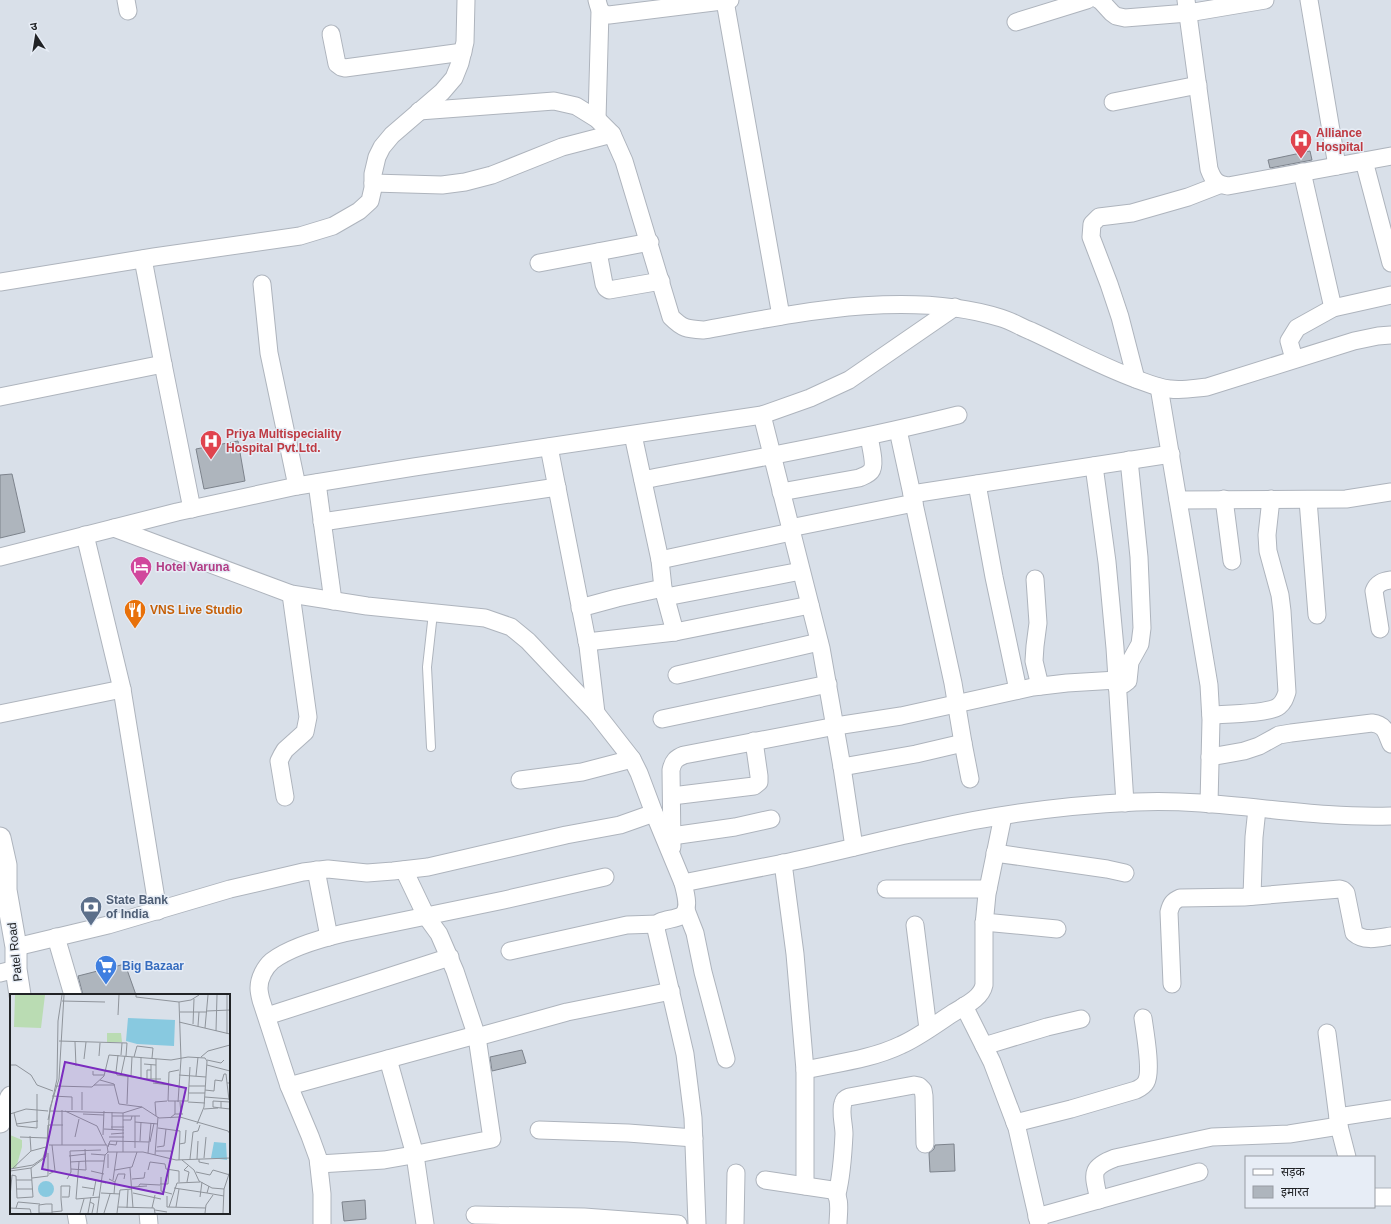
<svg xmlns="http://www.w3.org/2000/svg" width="1391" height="1224" font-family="Arial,'Noto Sans Devanagari',sans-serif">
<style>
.building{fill:#aeb5bd;stroke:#7d838c}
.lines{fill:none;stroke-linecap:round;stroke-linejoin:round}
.service-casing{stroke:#aeb4bd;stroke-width:10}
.minor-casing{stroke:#aeb4bd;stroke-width:19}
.tertiary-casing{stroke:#aeb4bd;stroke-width:23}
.service{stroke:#fff;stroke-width:8}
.minor{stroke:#fff;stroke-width:17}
.tertiary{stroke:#fff;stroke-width:21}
.labels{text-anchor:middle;stroke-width:3;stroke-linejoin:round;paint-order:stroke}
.health-label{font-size:12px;font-weight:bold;fill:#be3a42;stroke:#e7edf6;text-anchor:start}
.hotel-label{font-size:12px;font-weight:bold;fill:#b23c85;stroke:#e7edf6;text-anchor:start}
.food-label{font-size:12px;font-weight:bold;fill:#c56008;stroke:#e7edf6;text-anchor:start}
.service-label{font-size:12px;font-weight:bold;fill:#4e5e75;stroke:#e7edf6;text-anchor:start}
.street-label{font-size:12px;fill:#212326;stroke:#e7edf6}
.shop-label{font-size:12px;font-weight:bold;fill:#366cbe;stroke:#e7edf6;text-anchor:start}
.inset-road{fill:none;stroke:#8f949b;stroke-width:1}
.view{fill:#7b2cbf;fill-opacity:0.15;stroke:#7b2cbf;stroke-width:2}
.inset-edge{fill:none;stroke:#212326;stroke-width:2}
</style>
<rect width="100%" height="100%" fill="#d9e0e9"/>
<g class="building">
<polygon points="1310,151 1312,160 1270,168 1268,160"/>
<polygon points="238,441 245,481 204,489 196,449"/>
<polygon points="12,474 25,532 0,538 0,475"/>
<polygon points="125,964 136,995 83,995 78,976"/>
<polygon points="522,1050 526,1063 492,1071 490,1057"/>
<polygon points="954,1144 955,1171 930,1172 929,1153 934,1149 935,1145"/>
<polygon points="365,1200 366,1219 344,1221 342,1202"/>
</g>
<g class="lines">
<g class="service-casing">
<polyline id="service" points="431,747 427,667 433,613"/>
</g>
<g class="minor-casing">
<g id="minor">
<polyline points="126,0 128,11"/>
<path d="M597 0C599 8 600 14 609 15L730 0"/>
<polyline points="1099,0 1101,1 1112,13 1116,16 1125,18 1188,13 1265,0"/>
<path d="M1186 0 1209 169C1213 180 1216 184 1228 186L1391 156"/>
<polyline points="1309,0 1337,166"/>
<polyline points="725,1 781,316"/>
<polyline points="1016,22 1087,0"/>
<polyline points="331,34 337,64 341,67 345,68 463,52"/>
<polyline points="1113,102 1198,85"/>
<path d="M419 111 554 101 576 106 597 119 612 134 624 161 671 317C683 329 687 329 704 330 798 313 908 289 1001 318 1011 321 1021 327 1031 331 1066 347 1100 366 1136 379 1147 383 1158 388 1170 389 1183 391 1195 388 1207 387L1354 341 1378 336 1391 335"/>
<polyline points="597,119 600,11"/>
<polyline points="1364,161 1391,263"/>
<polyline points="1302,172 1333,308"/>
<polyline points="373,183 442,185 465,182 492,175 562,147 612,134"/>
<polyline points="598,252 604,284 606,288 609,290 661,281"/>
<polyline points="143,259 163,364"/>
<polyline points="539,263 650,242"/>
<polyline points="0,282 154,257 300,236 333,226 359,211 370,201 373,188 373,174 377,157 382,147 392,135 442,92 454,78 460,63 465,42 466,0"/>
<polyline points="262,284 269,353 297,486"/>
<polyline points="1294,359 1289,341 1297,328 1333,308 1391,295"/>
<polyline points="1136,379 1120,317 1109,284 1091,237 1092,224 1099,217 1132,213 1188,197 1219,185"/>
<polyline points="1159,387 1209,685 1211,720 1209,804"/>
<polyline points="0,397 163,364 192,509"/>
<polyline points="762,415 821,648 842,767 854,847"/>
<polyline points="898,430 953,683 963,743 970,779"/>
<polyline points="633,435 660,560 663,588 675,632"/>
<polyline points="549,447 588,646 596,713"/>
<polyline points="1094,466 1107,562 1115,648 1125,803"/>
<path d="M643 480C748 460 854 441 958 415"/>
<polyline points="317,483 333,601"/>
<polyline points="977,484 994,577 1018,690"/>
<path d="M781 492 859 478C863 476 868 475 871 471 876 465 870 444 869 436"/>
<polyline points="912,494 1171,454"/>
<polyline points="1224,499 1232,561"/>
<polyline points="1178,500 1346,499 1391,492"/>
<polyline points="1308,500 1317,615"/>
<polyline points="322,522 557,487"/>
<polyline points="114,528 291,594 367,606 485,618 511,627 528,641 596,713 632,759 639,773 654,813"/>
<polyline points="790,528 914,503"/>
<polyline points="85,535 122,689 158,911"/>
<polyline points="0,557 177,512 297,486 414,467 762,415 810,398 849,380 955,307"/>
<polyline points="660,560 791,532"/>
<polyline points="1035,579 1038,623 1035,646 1034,661 1040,686"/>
<polyline points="666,597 801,571"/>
<polyline points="580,608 617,598 663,588"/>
<path d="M1380 629 1374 591C1377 583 1383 581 1391 580"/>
<polyline points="587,642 675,632 810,605"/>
<polyline points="677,675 819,642"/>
<polyline points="1117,687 1124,684 1128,681 1130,662 1140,644 1142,628 1139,557 1129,460"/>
<polyline points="0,714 122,689"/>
<path d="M1211 715C1226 714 1269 714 1279 706 1284 702 1285 698 1287 692L1282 611 1280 595 1268 551 1267 535 1271 499"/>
<polyline points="662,719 828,684"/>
<path d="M1210 757 1244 751 1259 746 1279 735 1291 733 1372 723C1386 725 1386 733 1391 744"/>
<polyline points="842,767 916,754 963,743"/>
<polyline points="520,780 582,772 632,759"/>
<polyline points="672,796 754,786 759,782 759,776 754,741"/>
<polyline points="285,797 279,761 282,755 285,750 305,732 308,717 291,594"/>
<polyline points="672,836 735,827 771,819"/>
<path d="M672 847 671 770C673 761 676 758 684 755L836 726 901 716 1033 687 1067 683 1117 680"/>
<polyline points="995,853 1107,869 1125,873"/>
<polyline points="783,863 795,954 805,1070 805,1186"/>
<polyline points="316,870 329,937"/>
<path d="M683 883C685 891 691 911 681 916 675 919 667 919 660 922L658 924 656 929 685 1054 693 1118 697 1224"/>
<polyline points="886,889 988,889"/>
<polyline points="1252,896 1254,837 1257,809"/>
<polyline points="686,910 695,933 703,972 726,1059"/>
<polyline points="984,922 1057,929"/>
<polyline points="915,925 928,1029"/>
<polyline points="56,937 73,995"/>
<path d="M16 947 108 925 230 889 303 872 328 869 367 873 393 871 428 867 566 835 620 825 654 813 683 883C719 876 754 869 789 862 837 852 885 839 933 829 999 814 1068 805 1136 802 1221 798 1305 819 1391 816"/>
<polyline points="510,951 627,925 658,924"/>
<polyline points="0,973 16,969"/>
<path d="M1172 984 1169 912C1171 904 1173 901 1180 898L1244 897 1340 889 1343 890 1346 893 1354 933C1364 942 1379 938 1391 936"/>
<polyline points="964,1006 992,1062 1017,1128 1039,1224"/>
<polyline points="267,1016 450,957"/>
<polyline points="1327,1033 1339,1126 1347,1157"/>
<polyline points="477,1037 567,1012 671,991"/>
<polyline points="984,1046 1047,1027 1081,1019"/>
<polyline points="388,1059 415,1155 425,1224"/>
<path d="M805 1070C837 1063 872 1059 901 1045 919 1037 936 1024 953 1013 964 1006 981 999 984 985V925L987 894 1003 816"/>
<polyline points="289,1086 476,1035"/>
<polyline points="1338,1117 1391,1109"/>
<path d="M1015 1123 1071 1109 1136 1090C1140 1088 1144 1086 1146 1082 1152 1072 1145 1032 1143 1018"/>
<polyline points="539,1130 628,1133 694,1138"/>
<polyline points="319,1164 384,1160 407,1156 492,1139 477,1037 455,971 439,934 426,916 404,870"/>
<path d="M765 1180 832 1190C842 1196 838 1214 838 1224"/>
<path d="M837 1194C842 1174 843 1155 844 1134 844 1125 840 1112 843 1103 844 1099 846 1098 849 1097L914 1085 919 1086 923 1090 924 1096 925 1144"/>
<polyline points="1374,1197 1391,1197"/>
<path d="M1099 1200C1094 1175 1088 1168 1115 1158L1212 1137 1289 1134 1339 1126"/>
<polyline points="76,1213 78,1224"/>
<polyline points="148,1213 149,1224"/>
<polyline points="475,1215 584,1217 678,1224"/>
<polyline points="1037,1217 1199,1172"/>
<path d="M322 1224V1194L318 1158 310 1136 289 1086 261 1000C260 996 259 991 259 988 259 978 265 967 272 961 289 948 323 938 344 933L504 900 605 877"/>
<polyline points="735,1224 736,1173"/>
</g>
</g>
<g class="tertiary-casing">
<g id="tertiary">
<polyline points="0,838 6,865 6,890 16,947 16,969 20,995"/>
<polyline points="0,1122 11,1097"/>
</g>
</g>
<use href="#service" class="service"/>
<use href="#minor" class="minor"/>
<use href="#tertiary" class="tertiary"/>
</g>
<defs>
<g id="hospital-pin" transform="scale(1.15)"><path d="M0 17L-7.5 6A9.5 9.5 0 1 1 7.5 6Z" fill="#e0444e" stroke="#e7edf6"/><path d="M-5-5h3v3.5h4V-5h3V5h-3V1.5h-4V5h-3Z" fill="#fff"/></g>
<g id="hotel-pin" transform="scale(1.15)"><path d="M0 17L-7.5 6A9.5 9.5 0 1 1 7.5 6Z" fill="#d1479c" stroke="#e7edf6"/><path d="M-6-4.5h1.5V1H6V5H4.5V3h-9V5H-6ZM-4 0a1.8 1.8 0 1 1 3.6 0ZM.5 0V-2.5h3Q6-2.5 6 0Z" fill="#fff"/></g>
<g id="restaurant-pin" transform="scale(1.15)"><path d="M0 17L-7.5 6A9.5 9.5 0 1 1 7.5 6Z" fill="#e8710a" stroke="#e7edf6"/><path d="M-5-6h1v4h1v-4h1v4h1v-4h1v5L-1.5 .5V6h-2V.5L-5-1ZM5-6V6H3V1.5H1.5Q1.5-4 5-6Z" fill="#fff"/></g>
<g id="bank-pin" transform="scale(1.15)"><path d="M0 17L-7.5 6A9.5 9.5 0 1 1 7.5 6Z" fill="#5c6f8a" stroke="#e7edf6"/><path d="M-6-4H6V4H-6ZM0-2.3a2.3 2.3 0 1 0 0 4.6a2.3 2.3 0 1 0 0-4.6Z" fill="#fff"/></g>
<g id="supermarket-pin" transform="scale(1.15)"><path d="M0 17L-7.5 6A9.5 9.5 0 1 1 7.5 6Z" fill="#3f7fe0" stroke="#e7edf6"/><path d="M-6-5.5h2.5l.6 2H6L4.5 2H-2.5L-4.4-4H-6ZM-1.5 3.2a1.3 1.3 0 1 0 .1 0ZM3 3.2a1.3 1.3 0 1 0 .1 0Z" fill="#fff"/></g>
</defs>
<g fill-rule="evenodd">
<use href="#hospital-pin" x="1301" y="140"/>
<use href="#hospital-pin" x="211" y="441"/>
<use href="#hotel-pin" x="141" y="567"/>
<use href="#restaurant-pin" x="135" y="610"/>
<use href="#bank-pin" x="91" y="907"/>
<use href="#supermarket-pin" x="106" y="966"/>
</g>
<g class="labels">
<g class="health-label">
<text x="1316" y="137">Alliance<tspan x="1316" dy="14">Hospital</tspan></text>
<text x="226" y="438">Priya Multispeciality<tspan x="226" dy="14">Hospital Pvt.Ltd.</tspan></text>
</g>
<g class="hotel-label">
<text x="156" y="571">Hotel Varuna</text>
</g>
<g class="food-label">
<text x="150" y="614">VNS Live Studio</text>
</g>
<g class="service-label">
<text x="106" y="904">State Bank<tspan x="106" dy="14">of India</tspan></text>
</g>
<g class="street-label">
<text transform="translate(15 952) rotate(-96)" y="4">Patel Road</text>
</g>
<g class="shop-label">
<text x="122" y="970">Big Bazaar</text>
</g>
</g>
<g transform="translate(10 994)">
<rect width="220" height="220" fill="#d9e0e9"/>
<path d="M5 1H35L31 34 4 33ZM97 39H111L112 48H97ZM0 141 12 146V153L6 174H0Z" fill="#badcb3"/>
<path d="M118 24 165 26 164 52 127 50 116 47ZM204 148 216 149 217 166 201 164ZM28 195a8 8 0 1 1 16 0a8 8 0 1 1-16 0Z" fill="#88c9e0"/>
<path class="inset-road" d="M126 1V3L169 8 181 6 189 1M217 1V40M52 7 95 8M197 17 220 16M170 18H197M108 21 109 1M169 28 220 40M183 30 184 5M188 32 189 18M195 34 198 1M206 37 207 1M49 47 117 49 116 62M65 48 66 72M111 61 112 49M89 62 90 49M124 63 127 52 143 54 142 64M191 63 198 57 220 51M74 65 76 48M146 65V89M197 66 211 69 214 66M134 70 146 71M0 71H6L21 81 27 91 43 97M197 71 220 77M95 76 106 78 107 81 131 84V63M169 76 159 78 158 107H178L180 73M83 77V81H94M106 78 108 61M111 81 115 62M169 81 196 83M121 82 122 63M186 82 188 63M134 85H151M137 85V76H141M141 85V71M90 86 104 90 109 110 132 113 149 124 170 123 218 137 220 140M143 89 168 92M217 89 219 106M84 91H105M45 92 82 93 94 82 99 61 161 66 178 63 195 64 197 67 194 113 187 130M179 92H195M195 96 204 97 205 86 212 87 214 80H216L217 89H220M179 99H195M42 102 62 103V116M195 103 220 105M165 107V120M168 108 171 65 169 8M170 108 171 120M178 108 195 109M211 108V114L220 115M117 110 118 82M211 114 203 113V107L220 108M194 115 208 114M72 116V98M40 117 113 119 132 113M55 117 87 132 96 151M4 119 7 132 27 134V100M113 119V158M0 120 16 115 38 117M73 120 94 121M102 122H130M146 122 145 108 157 107M160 124 165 120H173M38 126 47 85 48 27 52 1M113 126H121L122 122M125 128 148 130M6 130 28 127M39 131H53M101 133H114M148 134 170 137 169 166M94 135 114 136M102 136V118M101 140 114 139M93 141 94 117M20 142 21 157M10 143 37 144M65 143 69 125M99 143H114M130 147 131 128M140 148 144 129M98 150 106 151 107 147M169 150 175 149 176 136M39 151H97L98 158H133L166 166 220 164M52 151V116M98 153 100 147 139 148M147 153 154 152 156 135M125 154V122M146 157H161L162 159M138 159 141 129M81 160 95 161M98 160V174M145 161 148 123M59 162 76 160M194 164 196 143M180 165 183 138 188 137 190 131M187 165 188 147M189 165V168L199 170M172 166 184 176 189 187 202 194 214 195M77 167H94M60 168 77 167M69 168 66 205 90 203M3 174 21 157 36 153M120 174 123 214M0 175 23 171 33 164 37 151 38 131M61 175 76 176 75 155M105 176 122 173 127 158M138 176 140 168 155 170 156 175 169 177V188M0 177 21 174 36 163 40 114 49 85 54 1M81 177 94 180M186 178 200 181 203 176 220 181M39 180 45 177 42 151M74 183 96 189M151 183V197L162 200M22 184 38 182V159M57 185 61 178 60 157 91 156M99 185 105 188 104 200M122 185 134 184 135 178M6 186H22M103 186 107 158M105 188 108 180H115L114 185M177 188 179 178 174 176 179 171M150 190H158L159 175M72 193 85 195M122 193 137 192M128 193 130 190 150 191M164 194 197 199 199 192M6 195H23M91 199 110 200M123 199 151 205M197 199 214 202M83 202 86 186M157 202V213L196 214M0 203 2 181 6 182 7 204 23 203 21 174M190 203 192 188M80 208 84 210 82 219M108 213 144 214 145 219M159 213 167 189 190 188M166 213 169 195M0 214 20 215 21 219M6 214 8 208 30 210M117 214 118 196M142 214 145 201M145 216 157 218M42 218 52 217V216L51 205V192H60L59 203H52M29 219V211L36 210H42V219M29 219H42M70 219 74 205M78 219 81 203M87 219 95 161 98 158M94 219 100 200M107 219 110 196 122 195M195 219 196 211 203 201M213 219 214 195 220 177"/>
<path class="view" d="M55 68 176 94 153 200 32 175Z"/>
<rect width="220" height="220" class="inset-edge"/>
</g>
<rect x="1245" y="1156" width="130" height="52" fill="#e7edf6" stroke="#989ca3"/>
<rect x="1253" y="1169" width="20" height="6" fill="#ffffff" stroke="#989ca3"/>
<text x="1281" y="1176" font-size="12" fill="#212326">सड़क</text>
<rect x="1253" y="1186" width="20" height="12" fill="#aeb5bd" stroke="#989ca3"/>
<text x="1281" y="1196" font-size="12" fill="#212326">इमारत</text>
<g transform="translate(36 36) rotate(348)" stroke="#e7edf6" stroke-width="3" paint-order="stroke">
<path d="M0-3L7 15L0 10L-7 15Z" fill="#212326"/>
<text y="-6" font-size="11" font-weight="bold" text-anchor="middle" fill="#212326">उ</text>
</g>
</svg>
